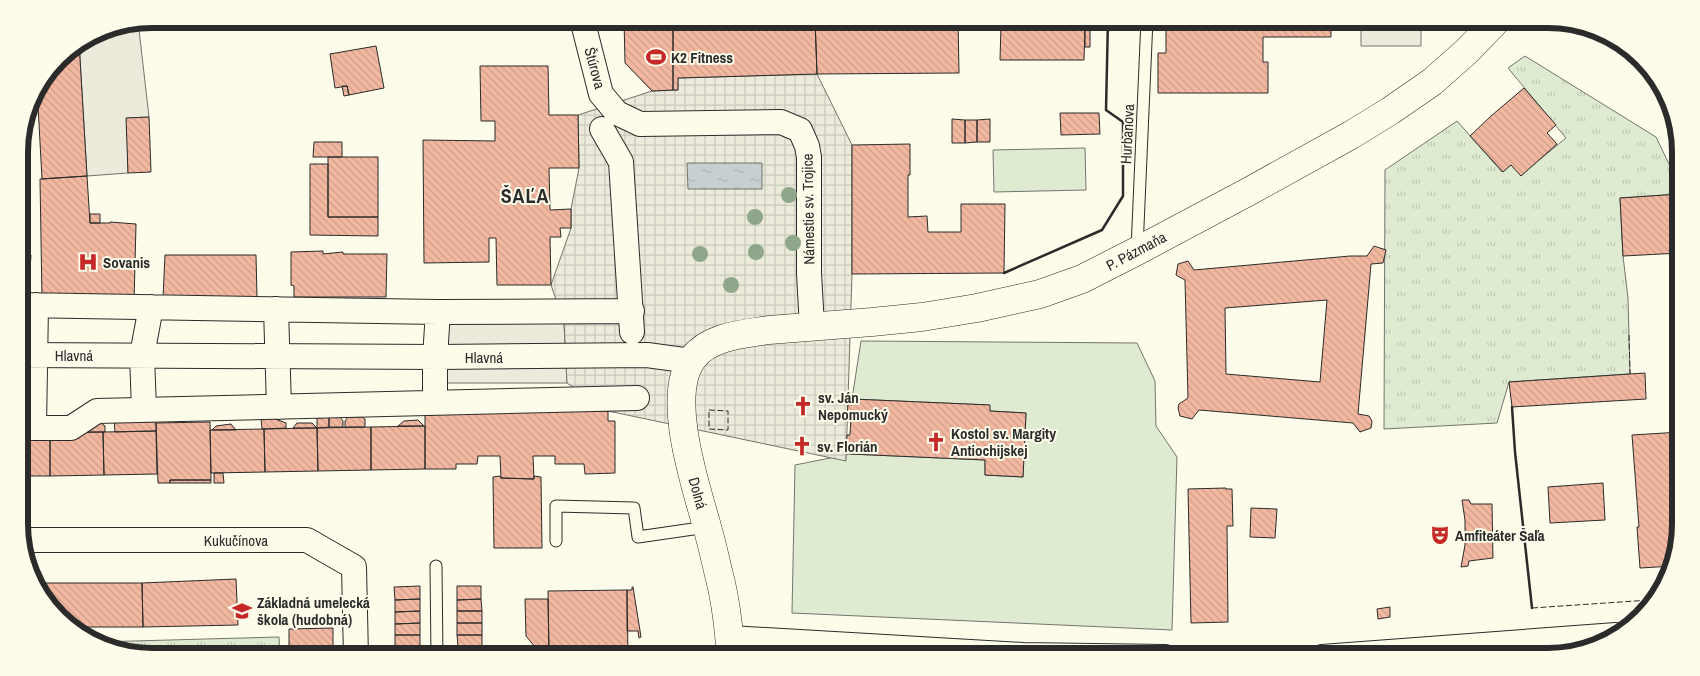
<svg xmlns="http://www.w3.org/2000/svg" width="1700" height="676" font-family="'Archivo Narrow',sans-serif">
<defs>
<pattern id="grass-tufts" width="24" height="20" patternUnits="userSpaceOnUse" patternTransform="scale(1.25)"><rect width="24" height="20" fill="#deebd1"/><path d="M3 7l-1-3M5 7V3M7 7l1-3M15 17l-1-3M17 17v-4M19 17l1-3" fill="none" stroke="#bfcab4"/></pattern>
<pattern id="plaza-grid" width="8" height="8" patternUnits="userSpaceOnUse" patternTransform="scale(1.25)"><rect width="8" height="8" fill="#eceadb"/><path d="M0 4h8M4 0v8" fill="none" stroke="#cbc9bc"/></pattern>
<pattern id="water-ripples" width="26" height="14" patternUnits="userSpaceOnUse" patternTransform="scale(1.25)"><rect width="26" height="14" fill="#c7d0d0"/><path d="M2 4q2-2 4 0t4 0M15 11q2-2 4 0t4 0" fill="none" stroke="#abb3b3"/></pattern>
<pattern id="building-back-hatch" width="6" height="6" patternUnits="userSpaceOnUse" patternTransform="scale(1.25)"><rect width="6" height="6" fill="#f2b8a0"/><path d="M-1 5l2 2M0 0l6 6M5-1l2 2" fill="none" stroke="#d09e8a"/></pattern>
</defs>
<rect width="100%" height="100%" fill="#fdfbea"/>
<path fill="url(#grass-tufts)" stroke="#74746e" d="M1525,56L1656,137L1680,187V194L1620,198L1623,256L1628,298L1630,374L1509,382L1497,423L1384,429L1385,170L1457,121L1502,172L1511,165L1521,175L1566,138L1508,68Z
M279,637L280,657H152L109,650L97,642Z"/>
<path fill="#deebd1" stroke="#74746e" d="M1085,148L1086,190L994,192L993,150Z
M861,341L1137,343L1155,381L1156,426L1177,457L1172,630L792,613L795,465L850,454L985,460V475L1023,477L1026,413L990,411L989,405L852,399Z"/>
<path fill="#eceadb" stroke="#74746e" d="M1361,19H1421V46H1361Z
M138,21L149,117L127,118L128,173L87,176L79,42L101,29Z
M564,323L567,383H439L438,324Z"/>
<path fill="url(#plaza-grid)" stroke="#74746e" d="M817,74L852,145V274L846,461L608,411L567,383L564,323L551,285L571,228V209L579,168L578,115L652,91L678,90V78Z"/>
<path fill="url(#water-ripples)" stroke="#74746e" d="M687,163H762V189H688Z"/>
<path fill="url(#building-back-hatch)" stroke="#2b2b2b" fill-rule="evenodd" d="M624,19H673V90L652,91L625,63Z
M673,19H815L817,74L678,78V90H673Z
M815,19H958L959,73L817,74Z
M1166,19H1331V37H1263V62H1268V93H1158V53H1166Z
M1572,23L1591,26L1616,42L1614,46L1587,29L1586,31Z
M1001,25H1085L1084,60H1000Z
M1085,30H1090V47H1085Z
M79,42L87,176L42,179L37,87L64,52Z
M376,46L384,88L349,95L347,86L335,88L330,54Z
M480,66H548L549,115H578L579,168H549L550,210L571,209V228H560L561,237H550L551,285H497L496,238H489V262L424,263L423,140L495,141V121H481Z
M342,86H347L349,95L344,96Z
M1524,88L1556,125L1547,133L1557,144L1521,176L1511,165L1503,172L1470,136L1491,116Z
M1060,113H1099L1100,134L1061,135Z
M149,117L151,172L128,173L126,118Z
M952,119L965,120V143H952Z
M990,119V142H977V120Z
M965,120H977V142L965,143Z
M314,142H342V157H313Z
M910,144V175H908V217L927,216L928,232H961V204H1005L1004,273L852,274V145Z
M328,157H378V217H328Z
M310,164H328V217H378V236L310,235Z
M87,176L90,223H110V222L136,224L134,303L42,299L40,179Z
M19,188L25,189L21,237H20Z
M1680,194V253L1623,256L1620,198Z
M90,214H100V223H90Z
M1374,246L1386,250L1383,263L1371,264L1358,414L1369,416L1372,421L1371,428L1360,432L1353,423L1199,410L1192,419L1180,416L1178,408L1179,404L1188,398L1185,280L1176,275L1178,264L1188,261L1194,270L1350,256H1367ZM1327,300L1320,382L1226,374L1225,308Z
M323,251V254L343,252V254H387L386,297H294V286L291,285V252Z
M20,254L31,255L28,298L20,297Z
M165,255H256L257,298H163Z
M1645,373L1646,399L1512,407L1509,382Z
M852,399L990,405V411L1026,413L1023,477L985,475V460L850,454V448H846L847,435H850L851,418H847L848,404L852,405Z
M608,411V421H615V473L585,474L584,464H555V456H533L534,479L501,478L500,456H478L477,464H456V469H425V412Z
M329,417V427L317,428V418Z
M329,417H340L343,421V427H329Z
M348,417H362L365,419V427H345V421Z
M273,418L286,423V428L262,429L261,419Z
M114,420L127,422L153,420L156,424V431L115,432Z
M418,420L424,426H398L404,421Z
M100,422L105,426V432H84Z
M210,422L211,480H170V483H158L156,423Z
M297,423H312L317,428H293Z
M231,424L236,430H212L216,426Z
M425,426V469L371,470V427Z
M371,427V470L318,471L317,428Z
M317,428L318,471L265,472L264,429Z
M264,429L265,472L211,473L210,430Z
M156,431L157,474L104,475L103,432Z
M103,432L104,475L50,476V433Z
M1681,432V524L1674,566L1640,568L1637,527H1639L1632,435Z
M50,433V476H21V434Z
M214,473H223L224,483H214Z
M500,476L501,478L534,479V476L541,477L542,548H494L493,477Z
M170,480H211V483H170Z
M1603,483L1605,520L1550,523L1548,487Z
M1226,488V489H1232L1233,526H1227L1228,622L1191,623L1188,489Z
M1462,500H1469L1471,504H1492L1493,558L1469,561L1468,566L1461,567L1465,545V520Z
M1251,508L1277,509L1275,538L1250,537Z
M236,579L238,625L143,627L142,583Z
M38,583H142L143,627H74L52,612Z
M420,586V599L395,600L394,587Z
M457,586H481V599L457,600Z
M632,587H633L641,637L639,638L638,631H627V590H632Z
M627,590L628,657H549L548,591Z
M420,599V611L395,612V600Z
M481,599L482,611H457V600Z
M525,599H548L549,652L540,653L526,636Z
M1390,607V617L1378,619L1377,609Z
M420,611V623L395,624V612Z
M457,611H482V623H457Z
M420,623V635H395V624Z
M457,623H482V635H457Z
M333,628V657H289V629Z
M395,635H420V647L395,648Z
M457,635H482V646H458Z
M458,646H482V657H458Z
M420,647L421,657H395V648Z
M549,652V657H540V653Z"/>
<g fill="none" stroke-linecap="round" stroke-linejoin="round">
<defs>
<path id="lane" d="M1137,249L1147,19
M556,541V506L634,508L638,537L707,527
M436,566L437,657"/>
<path id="street" d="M582,19L601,94L617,113L640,124L781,122L800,130L807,146L809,157V273L812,327
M602,129L621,162L632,332
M20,305L438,312L632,311
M276,309L279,407
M20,355L439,357L647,355L691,361
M435,403V357L438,312
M144,410L142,355L151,307
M21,428H71L97,411L637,398
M34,428L36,305
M21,540H307L354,567L356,657
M730,638L1023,655L1165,657
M1322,657L1616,635"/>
<path id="secondary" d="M731,657C729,630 726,601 719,575C715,558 711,540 706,523C695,483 665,395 693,358C710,336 744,334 769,330L872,322L922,317L977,308L1040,294L1082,279L1137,251L1246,193L1351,135L1390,111L1432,82L1467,51L1498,19"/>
</defs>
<use href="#lane" stroke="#2b2b2b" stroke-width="13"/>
<use href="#street" stroke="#2b2b2b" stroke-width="26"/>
<use href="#secondary" stroke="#2b2b2b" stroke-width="29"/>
<use href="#lane" stroke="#fdfbea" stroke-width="11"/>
<use href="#street" stroke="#fdfbea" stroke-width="24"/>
<use href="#secondary" stroke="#fdfbea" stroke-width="28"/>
<path stroke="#2b2b2b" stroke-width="1" stroke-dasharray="6 2.5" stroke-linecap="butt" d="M1629,335L1630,374
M709,410L728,411V430L709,429Z
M1532,608L1650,600"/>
<path stroke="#2b2b2b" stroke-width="2.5" d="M1004,273L1102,230L1123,196V122L1106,110L1108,19
M1512,407L1515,452L1532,608"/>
</g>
<g fill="#8ea78a">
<circle cx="789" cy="195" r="8"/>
<circle cx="755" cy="217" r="8"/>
<circle cx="793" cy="243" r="8"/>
<circle cx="756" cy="252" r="8"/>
<circle cx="700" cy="254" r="8"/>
<circle cx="731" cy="285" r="8"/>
</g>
<defs>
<symbol id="stadium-bare" viewBox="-9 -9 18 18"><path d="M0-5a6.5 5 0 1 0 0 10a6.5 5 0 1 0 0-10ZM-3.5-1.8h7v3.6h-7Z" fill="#c62828" stroke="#fdfbea" stroke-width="2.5" paint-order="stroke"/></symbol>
<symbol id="hospital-bare" viewBox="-9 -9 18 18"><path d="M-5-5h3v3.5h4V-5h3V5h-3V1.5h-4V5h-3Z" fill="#c62828" stroke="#fdfbea" stroke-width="2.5" paint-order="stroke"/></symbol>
<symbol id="church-bare" viewBox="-9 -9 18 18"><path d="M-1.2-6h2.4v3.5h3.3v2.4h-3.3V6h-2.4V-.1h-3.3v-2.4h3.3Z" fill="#c62828" stroke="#fdfbea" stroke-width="2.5" paint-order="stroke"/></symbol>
<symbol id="theatre-bare" viewBox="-9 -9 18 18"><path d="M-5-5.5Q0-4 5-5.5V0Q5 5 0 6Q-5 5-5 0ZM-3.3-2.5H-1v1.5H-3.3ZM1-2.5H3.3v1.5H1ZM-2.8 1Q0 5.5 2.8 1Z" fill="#c62828" stroke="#fdfbea" stroke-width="2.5" paint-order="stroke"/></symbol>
<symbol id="university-bare" viewBox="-9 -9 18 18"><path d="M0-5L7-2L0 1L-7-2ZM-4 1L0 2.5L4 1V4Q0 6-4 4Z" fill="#c62828" stroke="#fdfbea" stroke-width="2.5" paint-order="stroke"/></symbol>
</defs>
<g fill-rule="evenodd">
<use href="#stadium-bare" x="642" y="43" width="28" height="28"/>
<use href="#hospital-bare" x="74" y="248" width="28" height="28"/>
<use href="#church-bare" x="789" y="392" width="28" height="28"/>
<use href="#church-bare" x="922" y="428" width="28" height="28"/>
<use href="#church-bare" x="788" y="432" width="28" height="28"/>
<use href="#theatre-bare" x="1426" y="521" width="28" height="28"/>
<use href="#university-bare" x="228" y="597" width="28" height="28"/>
</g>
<g text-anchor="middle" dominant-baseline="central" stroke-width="4" stroke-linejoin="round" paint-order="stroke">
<g font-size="15" font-weight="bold" fill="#2b2b2b" stroke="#fdfbea" text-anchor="start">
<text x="671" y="57">K2 Fitness</text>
<text x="103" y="262">Sovanis</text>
<text x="818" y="397">sv. Ján<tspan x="818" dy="17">Nepomucký</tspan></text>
<text x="951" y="433">Kostol sv. Margity<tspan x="951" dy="17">Antiochijskej</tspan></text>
<text x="817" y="446">sv. Florián</text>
<text x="1455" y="535">Amfiteáter Šaľa</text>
<text x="257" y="602">Základná umelecká<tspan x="257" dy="17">škola (hudobná)</tspan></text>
</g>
<g font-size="15" fill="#2b2b2b" stroke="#fdfbea">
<text transform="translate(595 68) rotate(75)">Štúrova</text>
<text transform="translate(1127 134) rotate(-87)">Hurbanova</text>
<text transform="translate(808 209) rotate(-91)">Námestie sv. Trojice</text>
<text transform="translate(1136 251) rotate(-28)">P. Pázmaňa</text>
<text x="74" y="355">Hlavná</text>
<text x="484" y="357">Hlavná</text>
<text transform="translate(698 493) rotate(74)">Dolná</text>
<text x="236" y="540">Kukučínova</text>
</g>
<g font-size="20" font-weight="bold" letter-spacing="1" fill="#2b2b2b" stroke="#fdfbea">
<text x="525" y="195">ŠAĽA</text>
</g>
</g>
<path d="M0 0H1700V676H0ZM152 28H1548A124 124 0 0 1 1672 152V524A124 124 0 0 1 1548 648H152A124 124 0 0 1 28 524V152A124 124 0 0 1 152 28Z" fill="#fdfbea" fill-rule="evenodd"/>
<path fill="none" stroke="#2b2b2b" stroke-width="6" d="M152 28H1548A124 124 0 0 1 1672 152V524A124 124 0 0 1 1548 648H152A124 124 0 0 1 28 524V152A124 124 0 0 1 152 28Z"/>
</svg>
